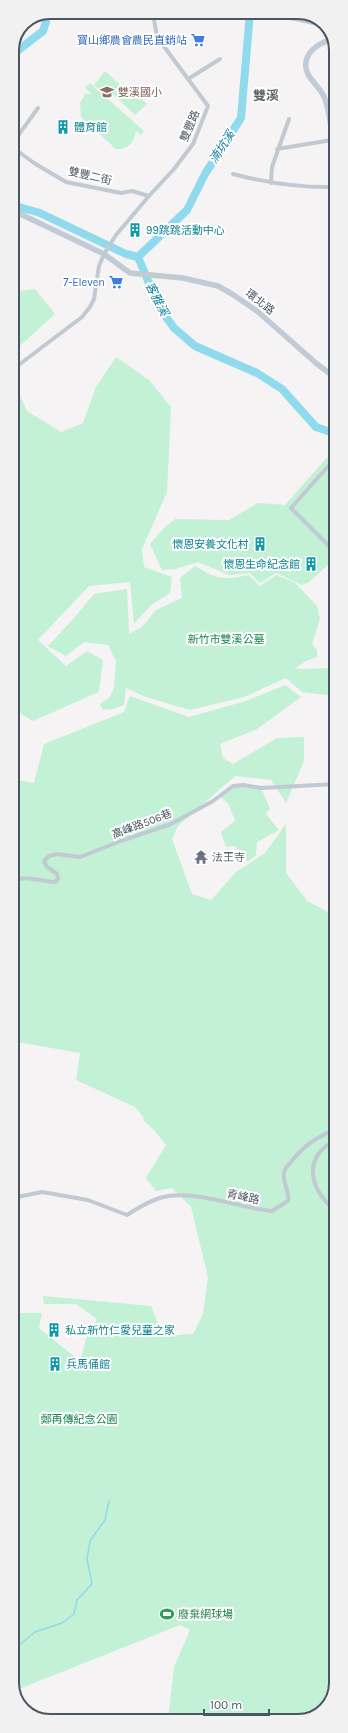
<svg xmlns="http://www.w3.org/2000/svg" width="348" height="1733" font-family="Karla,'Noto Sans TC',sans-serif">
<rect width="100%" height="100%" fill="#f5f3f3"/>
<path fill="#c3f1d5" d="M105,71L136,99L139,97L147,104L135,115L113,94L109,98L94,85Z
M90,83L144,131L141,135L136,131C134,143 128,150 116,149L81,117L80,103L85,94H92L85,88Z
M35,289L55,314L12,353V292Z
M116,357L149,380L171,407L167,492L142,549L144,567L172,577L170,593L151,605L134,624L130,582L89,586L38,640L66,666L87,651L103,660L99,692L33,721L12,708V378L27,411L61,432L83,423L96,387Z
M331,453L336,455V558L309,582L302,585L276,573L260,583L250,573L229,575L198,562L176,569L162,570L150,544L164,528L175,519L229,520L258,503L285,505Z
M195,566C217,580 224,580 249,575L260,586L276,575L294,582L317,606L320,619L312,644L317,650V657L306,661L294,669L336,668V688L327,695L302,692L286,678L244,697L190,710L146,697L126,688L124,705L113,709L103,710L100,704L110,697L114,687L116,661L108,645L84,642L66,656L48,646L74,618L94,594L127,589L129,634L142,627L156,610L182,598L180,578Z
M285,685L301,697L257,729L220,744L223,758L233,764L277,738L304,737V761L286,803L271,780L235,776L178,826L172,839L192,894L211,900L236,872L265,853L286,824V873L307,901L336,916V1683L327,1708L303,1721H168L174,1667L190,1630L180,1625L14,1691L12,1688V1338L20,1333L13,1313H42L39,1328L80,1361L86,1339L97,1319L76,1304H44L43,1296L151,1306L163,1336L193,1334L203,1314L208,1277L191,1207L172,1188L156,1191L146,1178L166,1145L154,1130L143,1120L144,1118L135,1107L76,1080L80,1053L12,1041V872L14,867H12V779L34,783L44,744L124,712L130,696L189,717L246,701Z
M233,786L261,788L270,809L266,814L279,830L257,842L256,855L248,862L235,846L226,847L221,832L235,821L229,805L220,796Z"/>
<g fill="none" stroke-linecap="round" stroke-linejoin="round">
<path stroke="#90daee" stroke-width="1.5" d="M12,1651L35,1632L62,1623L74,1614L77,1600L92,1584L87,1559L90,1541L105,1520L109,1501"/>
<path stroke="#90daee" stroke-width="8" d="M12,55L43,31L46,22L44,14
M12,205L40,213L126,254L138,257L159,307L174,328L195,346L257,373L282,389L316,427L336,434
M138,257L187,210L205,174L241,118L250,12"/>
<path stroke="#c1cad2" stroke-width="4" d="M188,79L220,59
M12,144L38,108
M12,147L34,163L66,182L121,193L132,191L149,196
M277,149L332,140
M233,174C267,183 300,188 336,187
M271,183L272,167L289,119
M12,370L82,317L90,307L94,299L99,266L104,254L116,235L149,196L174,169L193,144L208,106L157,37L153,14
M336,461L331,463L291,508L329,546L332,552L336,571
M336,639V656
M12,881C26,874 41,882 55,882L58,879L57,874L47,867L44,861L49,856L57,854L80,857L121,841L171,824L213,801L233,786L243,785L261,788L336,784
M336,1140C301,1157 310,1191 336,1211
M12,1198L42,1192L88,1200L127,1215C136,1209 146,1203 157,1199C189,1187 238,1208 272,1211L288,1201C290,1191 282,1183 284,1173C284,1169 288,1165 291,1162C303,1146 317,1137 336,1129"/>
<path stroke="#c1cbd6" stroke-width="5.5" d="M129,12L140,14L166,12
M267,12L326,25
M333,39C322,42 308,49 306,62C303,77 321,86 325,99C332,120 333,148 336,169
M12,210L104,254L130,273L183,278L218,286L232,294L257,311L317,364L336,378"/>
</g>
<defs>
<symbol id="supermarket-bare" viewBox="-9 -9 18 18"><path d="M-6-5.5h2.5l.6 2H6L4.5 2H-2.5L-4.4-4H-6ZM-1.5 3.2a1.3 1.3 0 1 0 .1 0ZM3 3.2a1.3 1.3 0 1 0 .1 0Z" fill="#3f7fe0" stroke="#fff" stroke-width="2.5" paint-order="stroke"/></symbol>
<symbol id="school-bare" viewBox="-9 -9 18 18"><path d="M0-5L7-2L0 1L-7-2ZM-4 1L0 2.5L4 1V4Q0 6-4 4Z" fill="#8d6e63" stroke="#fff" stroke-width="2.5" paint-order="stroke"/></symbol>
<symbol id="building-bare" viewBox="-9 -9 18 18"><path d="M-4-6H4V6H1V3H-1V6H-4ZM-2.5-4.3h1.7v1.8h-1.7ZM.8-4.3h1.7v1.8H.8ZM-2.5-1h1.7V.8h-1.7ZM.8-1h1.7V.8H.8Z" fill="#0f9aa8" stroke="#fff" stroke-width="2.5" paint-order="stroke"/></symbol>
<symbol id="temple-bare" viewBox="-9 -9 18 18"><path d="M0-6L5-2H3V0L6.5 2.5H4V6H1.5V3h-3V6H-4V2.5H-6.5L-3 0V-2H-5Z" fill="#6b7280" stroke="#fff" stroke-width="2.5" paint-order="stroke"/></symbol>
<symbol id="stadium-bare" viewBox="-9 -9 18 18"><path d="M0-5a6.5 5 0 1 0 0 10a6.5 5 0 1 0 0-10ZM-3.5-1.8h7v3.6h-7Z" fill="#2e9e5b" stroke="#fff" stroke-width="2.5" paint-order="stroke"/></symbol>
</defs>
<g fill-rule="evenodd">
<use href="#supermarket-bare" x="188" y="30" width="20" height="20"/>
<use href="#school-bare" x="97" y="82" width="20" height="20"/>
<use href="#building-bare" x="53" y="117" width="20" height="20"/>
<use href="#building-bare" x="125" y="220" width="20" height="20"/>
<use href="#supermarket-bare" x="106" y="272" width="20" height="20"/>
<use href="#building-bare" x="250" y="534" width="20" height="20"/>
<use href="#building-bare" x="301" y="554" width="20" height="20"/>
<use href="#temple-bare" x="191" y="847" width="20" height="20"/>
<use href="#building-bare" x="44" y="1320" width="20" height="20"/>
<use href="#building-bare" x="45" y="1354" width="20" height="20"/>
<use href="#stadium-bare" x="157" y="1604" width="20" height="20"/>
</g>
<g text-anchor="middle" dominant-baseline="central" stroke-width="4" stroke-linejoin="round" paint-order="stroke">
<g font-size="11" fill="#366cbe" stroke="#fff" text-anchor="end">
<text x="187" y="40">寶山鄉農會農民直銷站</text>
<text x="105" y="282">7-Eleven</text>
</g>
<g font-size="11" fill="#785e54" stroke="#fff" text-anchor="start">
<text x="118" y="92">雙溪國小</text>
</g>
<g font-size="11" fill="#4a5661" stroke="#fff">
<text transform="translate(190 126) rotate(-67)">雙豐路</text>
<text transform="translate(90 176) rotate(13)">雙豐二街</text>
<text transform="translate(260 302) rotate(38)">環北路</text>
<text transform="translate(142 824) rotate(-21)">高峰路506巷</text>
<text transform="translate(243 1197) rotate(12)">青峰路</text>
</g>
<g font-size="11" fill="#0d838f" stroke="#fff" text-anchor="start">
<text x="74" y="127">體育館</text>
<text x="146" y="230">99跳跳活動中心</text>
<text x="249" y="544" text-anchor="end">懷恩安養文化村</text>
<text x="300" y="564" text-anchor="end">懷恩生命紀念館</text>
<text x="65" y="1330">私立新竹仁愛兒童之家</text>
<text x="66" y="1364">兵馬俑館</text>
</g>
<g font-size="11" fill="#17864f" stroke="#fff">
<text x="226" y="639">新竹市雙溪公墓</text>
<text x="79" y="1419">鄭再傳紀念公園</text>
</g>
<g font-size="11" fill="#5b616d" stroke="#fff" text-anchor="start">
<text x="212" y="857">法王寺</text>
</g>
<g font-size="11" fill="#27864d" stroke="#fff" text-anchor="start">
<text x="178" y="1614">廢棄網球場</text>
</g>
<g font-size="12" font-style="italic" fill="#0c7c9b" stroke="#fff">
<text transform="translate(222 147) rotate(-57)">湳坑溪</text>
<text transform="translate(157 299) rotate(63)">客雅溪</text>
</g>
<g font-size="13" font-weight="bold" fill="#5f6368" stroke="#fff">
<text x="266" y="95">雙溪</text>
</g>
</g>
<path d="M0 0H348V1733H0ZM50 19H298A31 31 0 0 1 329 50V1683A31 31 0 0 1 298 1714H50A31 31 0 0 1 19 1683V50A31 31 0 0 1 50 19Z" fill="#f1f1f2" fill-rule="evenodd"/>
<path fill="none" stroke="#4a5661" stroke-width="2" d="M50 19H298A31 31 0 0 1 329 50V1683A31 31 0 0 1 298 1714H50A31 31 0 0 1 19 1683V50A31 31 0 0 1 50 19Z"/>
<path d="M204 1709v6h65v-6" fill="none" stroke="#4a5661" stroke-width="2"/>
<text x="210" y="1709" font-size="12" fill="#4a5661" stroke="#ffffff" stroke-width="3" paint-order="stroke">100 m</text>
</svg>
